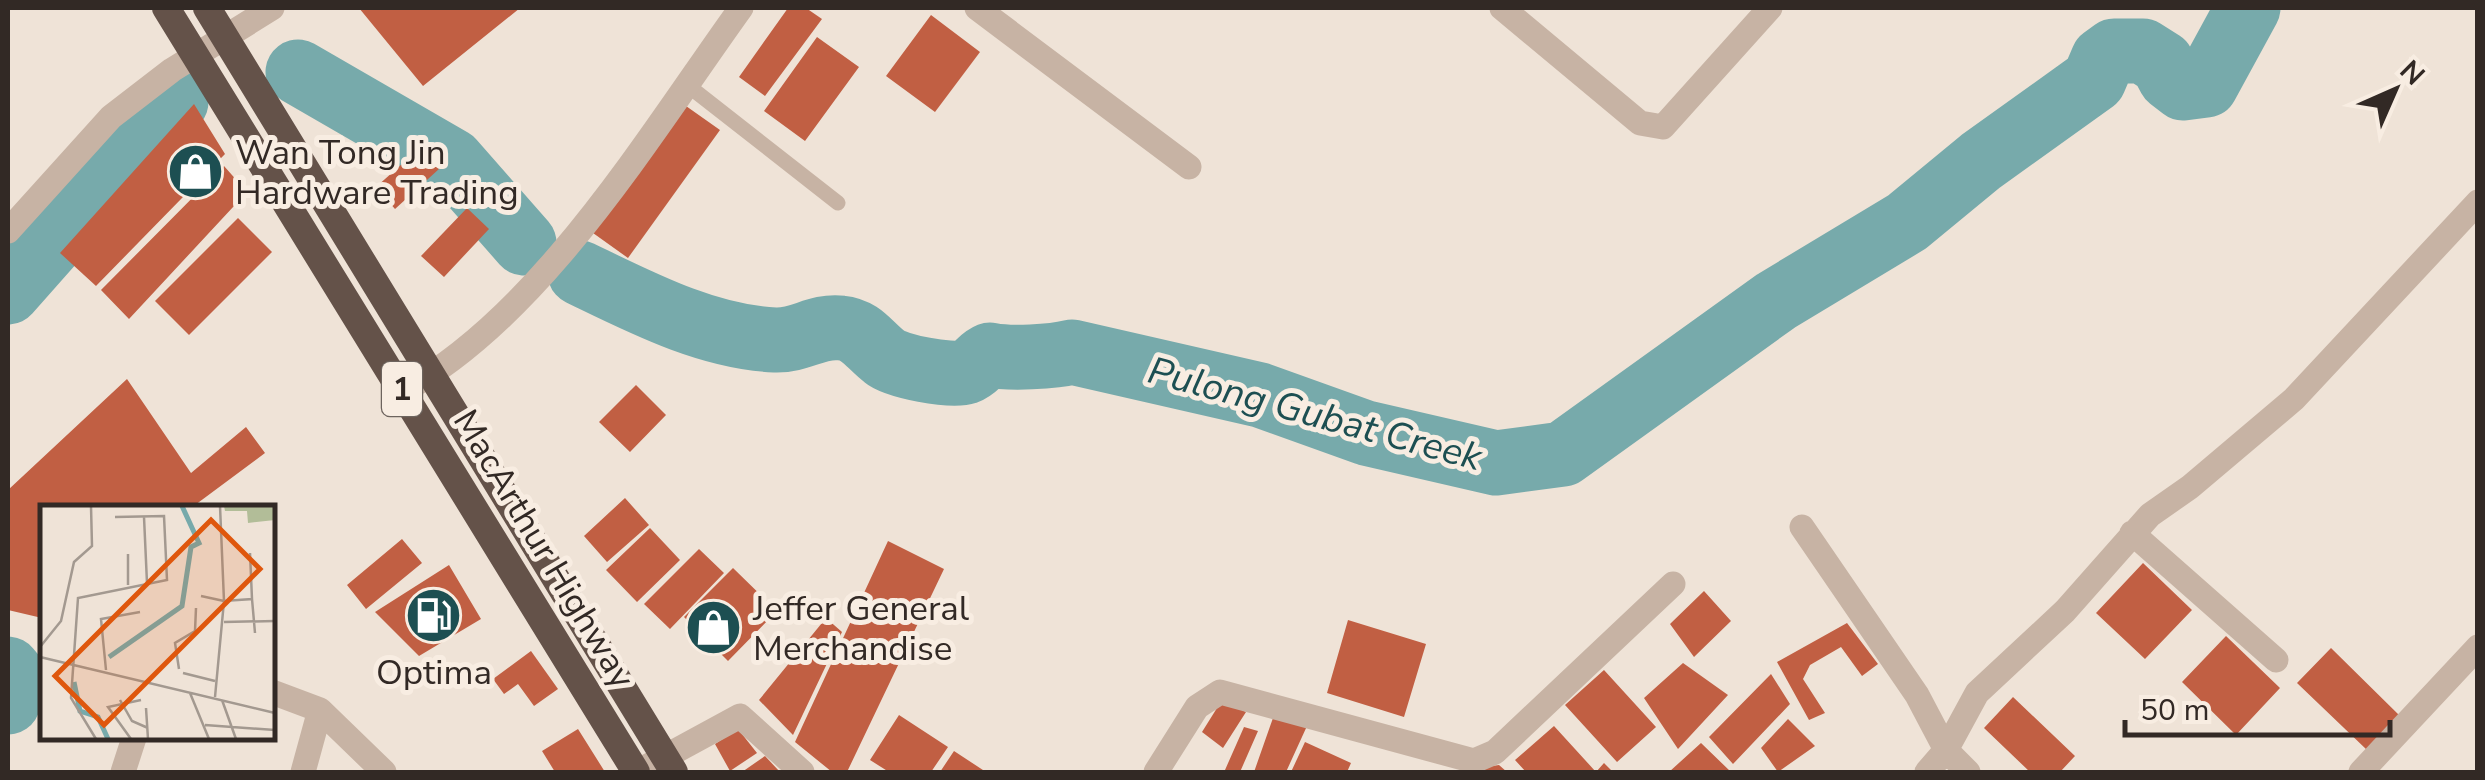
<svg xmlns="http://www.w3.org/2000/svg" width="2485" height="780" font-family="'Nunito Sans',sans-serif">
<rect width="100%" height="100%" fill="#efe3d7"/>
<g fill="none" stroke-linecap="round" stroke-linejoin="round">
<path stroke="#77aaab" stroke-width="65" d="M298,72L452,161L524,243
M580,273C640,302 707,337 775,340C800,341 817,325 841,328C862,330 869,345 885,357C896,366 951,377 966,372C977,368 980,359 990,355C1009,359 1053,357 1072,352L1260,395L1366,433L1496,463L1563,454L1776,301L1907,222L1981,161L2094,80L2103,59L2114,51H2143L2162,63L2170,78L2183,88L2206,85L2248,8
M8,292L176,102
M8,669L13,675L8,702"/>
</g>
<path fill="#c15f43" d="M359,8H520L423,86Z
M788,8H806L822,19L765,96L739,77Z
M931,15L980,52L935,112L886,76Z
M817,37L859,67L805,141L764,111Z
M194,104L225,154L96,286L60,253Z
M686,106L720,130L628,258L593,233Z
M420,148L439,169L395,209L376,187Z
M224,166L247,192L129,319L101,290Z
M467,208L489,229L444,277L421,256Z
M238,218L272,252L189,335L155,301Z
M127,379L191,473L246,427L265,453L191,508H42V618L8,610V490Z
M636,385L666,415L630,452L599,422Z
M625,498L649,525L607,562L584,536Z
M650,528L680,560L637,602L606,570Z
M402,539L422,563L366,609L347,585Z
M888,541L944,569L847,772H832L795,742Z
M699,549L724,573L670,629L644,604Z
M2143,563L2192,610L2145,659L2096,613Z
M449,565L481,619L419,656L375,612Z
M733,568L777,611L728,661L684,617Z
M1704,591L1731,621L1694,657L1670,624Z
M826,618L842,632L793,735L759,700Z
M1348,620L1426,644L1404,717L1327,693Z
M1847,623L1878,664L1862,676L1841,647L1810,665L1803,679L1825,713L1809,720L1777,662Z
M2226,636L2280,688L2236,735L2182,682Z
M2331,648L2400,716L2367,750L2297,683Z
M531,651L558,689L534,706L518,684L504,694L493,679Z
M1683,663L1728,695L1678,749L1644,698Z
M1604,670L1656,727L1617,762L1565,705Z
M1771,674L1790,704L1733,764L1709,737Z
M2013,697L2075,756L2060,772H2030L1984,728Z
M1222,700L1246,712L1223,748L1202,732Z
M899,715L948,747L931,772H889L870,760Z
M1273,718L1307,726L1286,772H1254Z
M1788,719L1815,746L1778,772L1761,748Z
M1554,726L1596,772L1604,763L1613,772H1526L1515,760Z
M1244,727L1258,731L1240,772H1232L1225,770Z
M578,729L605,772H555L542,751Z
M738,729L757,753L730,771L715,744Z
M1305,742L1351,763L1347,772H1291Z
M1701,743L1731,772H1669Z
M954,751L986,772H940Z
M765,756L780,772H742Z
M1499,765L1507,772H1465V770Z"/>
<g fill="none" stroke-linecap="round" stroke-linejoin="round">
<path stroke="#c7b3a4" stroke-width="15" d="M686,84L838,203"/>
<path stroke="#c7b3a4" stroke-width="25" d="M977,8L1189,167
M1502,8L1640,123L1663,127L1770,8
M8,231L111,117L172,70L272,8
M403,391C542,315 650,134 741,8
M1802,527L1917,695L1946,750L1927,772
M2132,533L2276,660
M272,692L320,710L384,772
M123,772L134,738
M303,772L320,710
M637,772L740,716L802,772
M1156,772L1197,707L1220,692L1474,761L1495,752L1673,584
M1968,772L1946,750L1977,693L2065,611L2150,515L2190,487L2294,399L2478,202
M2361,772L2478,647"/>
<path stroke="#645249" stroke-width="28" d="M166,8L636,772
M207,8L674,772"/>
</g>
<defs>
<symbol id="shop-disc" viewBox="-11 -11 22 22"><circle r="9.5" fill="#1d4f52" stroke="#f8ede2"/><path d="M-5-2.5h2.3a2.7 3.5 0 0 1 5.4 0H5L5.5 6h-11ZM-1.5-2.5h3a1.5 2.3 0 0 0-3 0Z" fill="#fff"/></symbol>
<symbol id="fuel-disc" viewBox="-11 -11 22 22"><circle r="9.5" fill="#1d4f52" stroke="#f8ede2"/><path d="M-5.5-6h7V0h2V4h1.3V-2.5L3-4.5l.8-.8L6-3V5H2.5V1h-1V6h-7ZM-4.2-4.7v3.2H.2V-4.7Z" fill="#fff"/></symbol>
</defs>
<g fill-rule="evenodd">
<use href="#shop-disc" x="164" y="140" width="63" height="63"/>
<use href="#fuel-disc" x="402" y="584" width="63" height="63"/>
<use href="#shop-disc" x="682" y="596" width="63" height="63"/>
</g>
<g text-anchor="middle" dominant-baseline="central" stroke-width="10" stroke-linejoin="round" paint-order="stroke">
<rect fill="#f8ede2" stroke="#6d645e" stroke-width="2.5" x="382" y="362" width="40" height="54" rx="8"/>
<g font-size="32" font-weight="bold" fill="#322925">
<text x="402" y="389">1</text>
</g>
<g font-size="35" fill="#322925" stroke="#f8ede2" text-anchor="start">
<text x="235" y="152">Wan Tong Jin<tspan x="235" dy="40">Hardware Trading</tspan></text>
<text x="753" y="608">Jeffer General<tspan x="753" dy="40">Merchandise</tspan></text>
<text x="434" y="672" text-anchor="middle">Optima</text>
</g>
<g font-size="35" fill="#322925" stroke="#f8ede2">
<text transform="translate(544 549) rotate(59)">MacArthur Highway</text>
</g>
<g font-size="38" font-style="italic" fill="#1d4f52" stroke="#f8ede2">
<text transform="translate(1315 414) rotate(15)">Pulong Gubat Creek</text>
</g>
</g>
<g transform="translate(40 505)">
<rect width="235" height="235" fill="#efe3d7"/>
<path d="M184,1H235V15L208,18L207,6H185Z" fill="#b2bd98"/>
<path fill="none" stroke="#77aaab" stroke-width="5" d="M69,152L142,101L151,42L159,38L142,1M34,177L40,206L58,212L68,234"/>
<path fill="none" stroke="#a39990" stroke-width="2.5" d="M180,1L184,96L212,94L210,48M104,12L107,78M88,49V80M161,91L184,96L175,192M212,94L215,128M184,117L235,116M0,142L21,116L34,57L52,41L51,1M0,152L235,208M139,164L135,138L155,126L156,103M66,165L61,114L100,107M143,168L175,176M150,188L169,234M80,195L92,216L108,223M182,195L196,234M106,203L108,234M165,220L235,225M56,234L31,193L38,93L127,75L124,11L75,12M91,234L68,202L101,195"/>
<path fill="#df570d" fill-opacity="0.15" stroke="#df570d" stroke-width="5" d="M171,15L220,64L64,220L15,171Z"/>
<rect width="235" height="235" fill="none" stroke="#322925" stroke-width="5"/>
</g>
<rect width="2485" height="780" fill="none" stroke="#322925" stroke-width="20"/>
<g transform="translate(2395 90) rotate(45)" stroke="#f8ede2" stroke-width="8" paint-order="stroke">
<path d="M0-8L18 38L0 25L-18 38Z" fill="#322925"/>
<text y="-15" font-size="28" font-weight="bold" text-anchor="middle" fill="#322925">N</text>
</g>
<path d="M2125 720v15h265v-15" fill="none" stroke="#322925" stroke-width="5"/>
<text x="2140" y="720" font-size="30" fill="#322925" stroke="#f8ede2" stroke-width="8" paint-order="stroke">50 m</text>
</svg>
